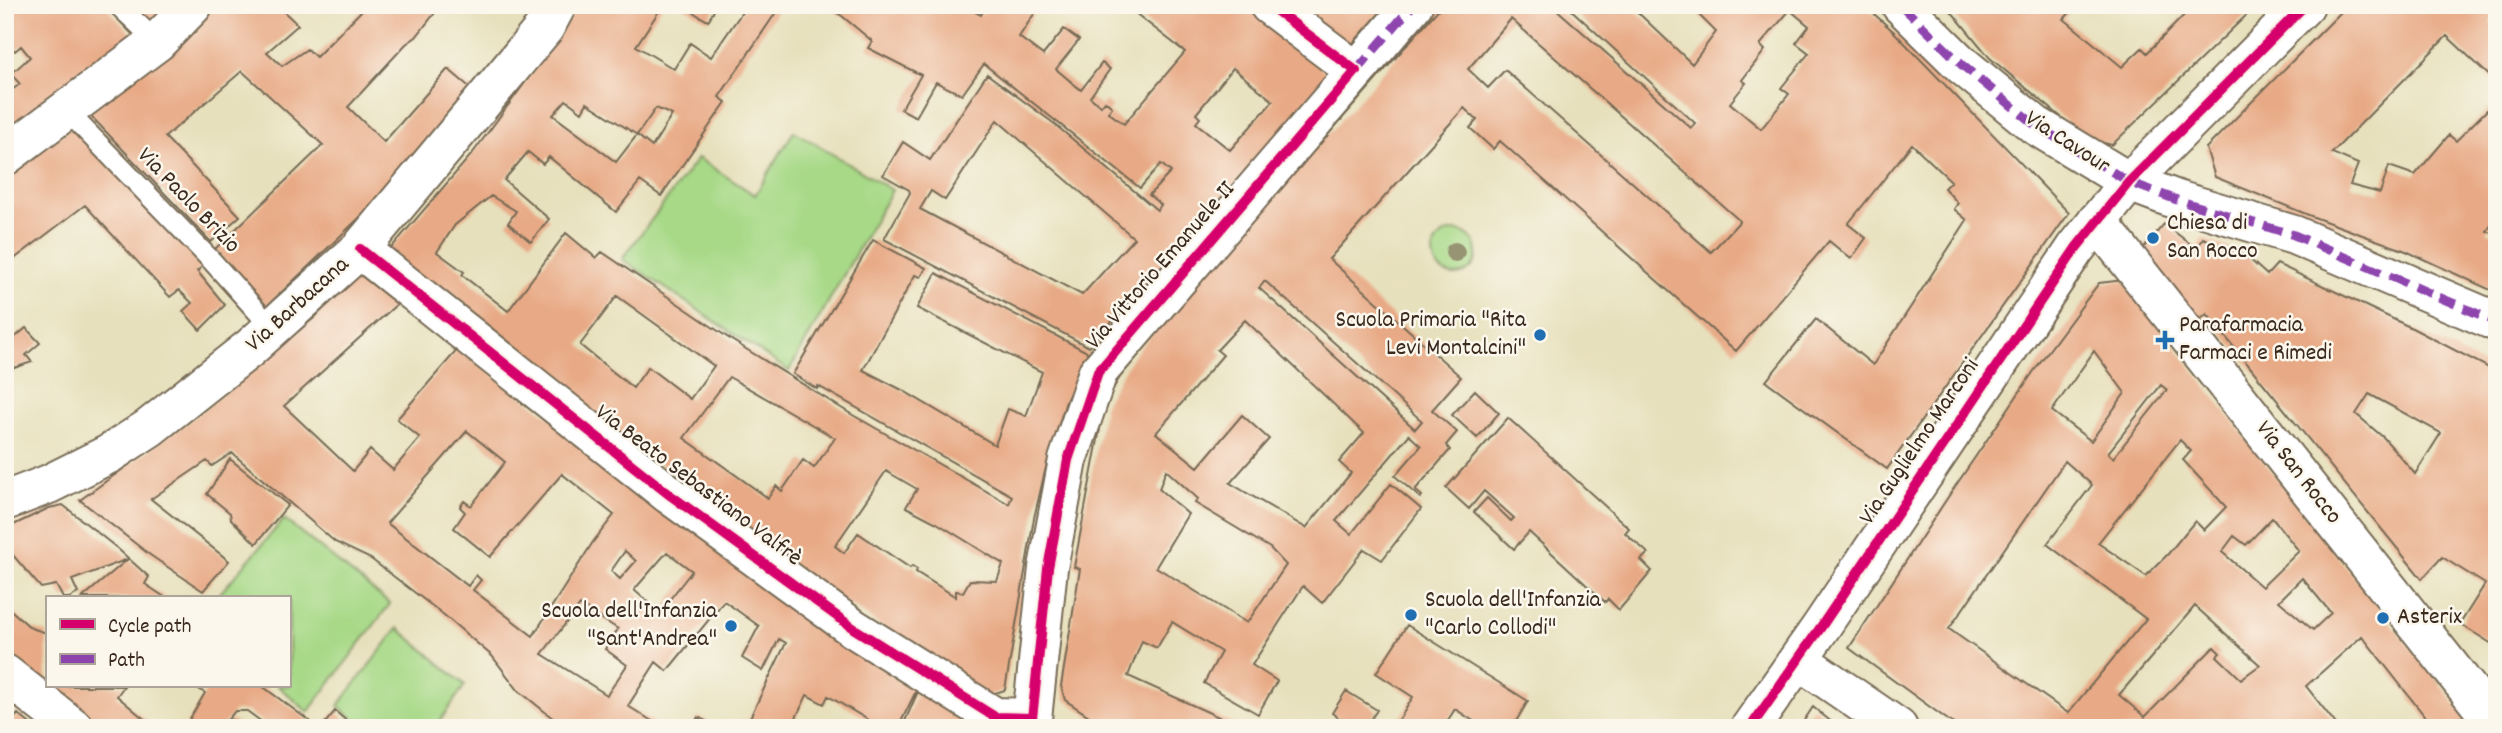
<svg xmlns="http://www.w3.org/2000/svg" width="2502" height="733" font-family="Dekko,sans-serif">
<rect width="100%" height="100%" fill="#fbf7ec"/>
<filter id="ink" filterUnits="userSpaceOnUse"><feTurbulence type="fractalNoise" baseFrequency=".0143" numOctaves="2"/><feDisplacementMap in="SourceGraphic" scale="14" xChannelSelector="R" yChannelSelector="G"/><feConvolveMatrix kernelMatrix="1 2 1 2 8 2 1 2 1" color-interpolation-filters="sRGB"/></filter>
<filter id="wash" filterUnits="userSpaceOnUse"><feTurbulence type="fractalNoise" baseFrequency=".00686" numOctaves="4" result="noise"/><feDisplacementMap in="SourceGraphic" scale="28" xChannelSelector="R" yChannelSelector="G"/><feGaussianBlur stdDeviation="1.57" result="paint"/><feColorMatrix in="noise" values="0 0 0 0 0 0 0 0 0 0 0 0 0 0 0 0 0 1.4 0 .05"/><feComposite in="paint" operator="in"/></filter>
<g filter="url(#wash)">
<rect width="100%" height="100%" fill="#e7e0bc"/>
<path fill="#a7d987" stroke="#718252" stroke-width="2" d="M794,131L892,190L789,371L622,259L698,158L755,195Z
M1433 253a22 22 0 1 1 44 0a22 22 0 1 1-44 0Z
M284,519L390,604L308,712L278,686H289V598H216Z
M398,628L465,685L435,728H360L361,725L338,706Z"/>
<g id="blocks">
<path fill="#e8aa86" fill-rule="evenodd" d="M5,5H104L135,37L15,130L5,120V95L20,84L11,74L30,57L21,46L15,51L5,42Z
M124,5H167L146,26Z
M211,5H280L279,7L298,25L267,52L282,66L307,49L316,57L367,5H441L416,37L406,44L348,107L384,142L448,69L473,90L378,200L267,306L214,250L323,145L242,71L165,137L240,216L211,242L88,113Z
M579,5H663L636,46L674,69L690,43L711,57L747,5H781L719,97L726,102L661,196L640,181L616,212L549,157L543,164L528,152L504,180L549,219L531,242L508,223L516,211L491,196L455,225L437,252L464,272L462,275L508,311L566,233L596,258L602,252L733,341L851,414L1009,504L1012,496L818,386L817,389L793,374L873,240L926,268L921,277L915,275L863,370L902,390L995,445L1008,409L1026,416L1042,372L917,308L936,273L1089,353L1066,401L1047,463L1034,518L1005,690L986,696L820,585L385,255L472,154L555,42ZM566,100L582,112L587,103L637,135L656,108L672,115L652,147L637,135L616,162L553,115ZM617,296L714,366L690,399L648,367L633,388L580,345ZM729,377L835,438L814,468L803,460L782,491L776,486L768,498L684,438ZM886,471L917,489L906,507L937,523L1003,564L997,581L970,580L963,592L956,591V597L916,572L917,569L912,566L910,568L858,533L844,553L835,546Z
M681,5H717L708,21Z
M823,5H962L981,15L987,5H1028L1036,11L1019,37L1043,55L1064,29L1079,40L1056,69L1081,90L1102,63L1110,69L1090,97L1101,106L1105,101L1112,107L1108,112L1124,124L1185,52L1130,9L1125,13L1117,5H1245L1313,60L1330,77L1089,347L884,239L910,193L909,190L883,175L903,142L930,160L987,74L1052,122L1157,210L1161,205L1149,195L1171,172L1161,164L1140,188L984,64L962,95L936,82L916,117L901,109L921,75L868,48L872,41L842,16ZM1233,68L1273,101L1230,150L1196,123L1200,118L1196,114ZM997,120L1134,238L1082,295L920,209L931,191L945,200Z
M1290,5H1387L1346,51Z
M1442,5H1555L1554,7L1691,128L1695,123L1566,5H1630L1692,64L1716,32L1689,5H1864L1893,31L2069,213L1887,469L1766,381L1816,319L1873,365L1967,220L1954,209L1958,203L1944,188L1951,181L1912,144L1848,224L1866,238L1851,259L1829,241L1736,351L1500,141L1493,149L1470,128L1477,120L1464,108L1329,259L1461,377L1432,410L1457,432L1446,445L1450,450L1415,490L1422,496L1420,498L1395,476L1421,446L1409,435L1336,521L1351,534L1391,484L1421,509L1382,560L1364,549L1322,603L1303,586L1252,665L1277,681L1258,714L1204,683L1221,652L1172,622L1157,648L1142,641L1128,676L1243,728H1107L1065,700L1061,686L1080,569L1074,567L1105,402L1132,357ZM1790,10L1809,26L1796,43L1809,53L1781,88L1789,94L1761,129L1730,103L1746,83L1742,80L1765,50L1760,45ZM1511,19L1740,221L1711,252L1505,70L1488,88L1468,69ZM1265,281L1422,421L1415,429L1259,288ZM1245,320L1364,433L1339,462L1351,473L1306,528L1230,483L1269,439L1242,415L1198,467L1156,433L1223,355L1217,350ZM1166,470L1198,499L1195,503L1270,548L1286,565L1247,623L1156,567L1188,514L1159,489Z
M1946,5H2077L2064,19L2122,67L2142,48L2147,53L2194,5H2257L2112,145L2096,141L2072,126L1990,58Z
M2348,5H2497V15L2490,22L2497,30V83L2447,36L2332,153L2358,164L2350,185L2380,193L2389,166L2415,175L2449,135L2456,141L2497,100V217L2487,231L2497,235V293L2406,251L2311,216L2215,177L2206,148Z
M73,126L204,265L197,271L225,305L200,330L183,311L192,303L179,290L170,297L85,205L5,266V176Z
M2164,224L2196,248L2203,238L2245,255L2267,275L2277,264L2414,329L2497,372V647L2460,624L2485,584L2442,557L2422,579L2207,314L2196,323L2138,254ZM2369,394L2441,433L2415,474L2384,438L2356,414Z
M359,274L397,304L284,406L353,471L370,450L393,470L420,438L397,419L458,349L917,689L898,728H864L868,720L828,696L824,704L807,695L791,728H745L786,643L779,639L763,671L742,658L759,626L724,601L667,671L656,662L628,706L663,728H565L518,690L492,656L444,615L371,559L335,542L232,453L212,466L207,461L151,499L229,561L203,591L150,555L80,500L195,417L314,318ZM467,431L505,462L471,506L464,501L460,507L465,512L454,528L490,557L562,474L614,515L593,542L533,636L473,590L481,580L476,575L468,586L387,523ZM625,551L636,561L620,579L611,571ZM667,552L692,571L670,599L662,615L634,590ZM580,605L618,629L605,649L627,665L607,695L542,654Z
M2124,280L2318,532L2475,728H2434L2362,636L2306,686L2339,728H1959L1849,648L1950,494L2038,365L2099,283ZM2094,351L2125,393L2091,441L2052,411ZM2161,385L2167,390L2113,458L2108,453ZM2180,440L2191,451L2183,460L2226,507L2204,530L2195,521L2168,554L2146,576L2098,543ZM2065,461L2092,485L2047,544L2146,619L2068,713L1949,629ZM2272,518L2299,551L2262,587L2222,552L2234,536L2246,545ZM2302,578L2331,613L2313,630L2279,601ZM2195,606L2260,665L2241,679L2217,656L2220,653L2214,647L2145,717L2119,695Z
M26,328L40,343L26,355L32,362L5,371V331L13,339Z
M1475,390L1499,413L1477,438L1452,415Z
M1508,418L1629,528L1625,533L1648,553L1641,560L1652,571L1619,610L1608,599L1605,602L1529,532L1514,549L1474,512L1487,498L1511,521L1514,518L1484,491L1469,509L1446,488Z
M230,459L288,505L256,544L231,519L230,513L207,494Z
M63,505L118,549L149,577L145,584L166,598H82L128,559L72,580L78,593L69,598H63L56,585L41,588L5,546V529L49,508Z
M5,605L31,628L47,633V686H124L117,696L155,728H94L5,662Z
M1407,625L1528,701L1512,728H1484L1455,709L1443,728H1394L1413,697L1376,673Z
M194,686H262L319,728H270L247,711H235L221,728H189L186,725L205,693Z
M918,691L986,728H902Z
M1346,691L1377,710L1365,728H1334L1340,719L1332,713Z
M1813,707L1839,728H1799Z
M335,711L355,728H321Z
M18,714L35,728H6Z
M698,717L719,728H692Z
M231,720L244,728H225Z"/>
</g>
</g>
<g filter="url(#ink)">
<use href="#blocks" fill-opacity="0" stroke="#776a55" stroke-width="2"/>
<g fill="none" stroke-linecap="round" stroke-linejoin="round">
<defs>
<path id="lane" d="M118,5L157,42
M66,110L212,261L272,328"/>
<path id="street" d="M1269,5L1356,71
M1901,5L1962,65L2035,125L2129,182L2177,200L2294,235L2497,322
M5,156L157,42L193,5
M2097,221L2497,726
M360,249L670,495L853,628L995,717L1031,718
M5,501L49,484L109,454L149,428L250,348L360,249L545,27L557,5
M1799,660L1898,728
M5,674L74,728
M1031,728L1048,568L1068,460L1098,372L1413,5
M1750,728L1821,627L2076,248L2129,182L2305,5"/>
</defs>
<use href="#lane" stroke="#776a55" stroke-width="23"/>
<use href="#street" stroke="#776a55" stroke-width="42"/>
<use href="#lane" stroke="#fff" stroke-width="19"/>
<use href="#street" stroke="#fff" stroke-width="38"/>
<path stroke="#8e44ad" stroke-width="9" stroke-dasharray="18 9" stroke-linecap="butt" d="M1901,5L1962,65L2035,125L2129,182L2177,200L2294,235L2497,322
M1356,71L1413,5"/>
<defs>
<path id="cycleway" d="M360,249L670,495L853,628L995,717L1031,718
M1031,728L1048,568L1068,460L1098,372L1356,71L1269,5
M1750,728L1821,627L2076,248L2129,182L2305,5"/>
</defs>
<use href="#cycleway" stroke="#fbf7ec" stroke-width="15"/>
<use href="#cycleway" stroke="#d6006c" stroke-width="10"/>
</g>
<circle fill="#979473" cx="1455" cy="252" r="10"/>
</g>
<g fill="#1f6fb2" stroke="#fbf7ec" stroke-width="2.5">
<circle cx="2153" cy="238" r="7"/>
<circle cx="1540" cy="335" r="7"/>
<path d="M2161.5 329.5h7v7h7v7h-7v7h-7v-7h-7v-7h7z"/>
<circle cx="1411" cy="615" r="7"/>
<circle cx="2383" cy="618" r="7"/>
<circle cx="731" cy="626" r="7"/>
</g>
<g text-anchor="middle" dominant-baseline="central" stroke-width="5" stroke-linejoin="round" paint-order="stroke">
<g font-size="24" fill="#3b2a1e" stroke="#fbf7ec">
<text transform="translate(2067 143) rotate(33)">Via Cavour</text>
<text transform="translate(188 201) rotate(46)">Via Paolo Brizio</text>
<text transform="translate(1161 266) rotate(-49)">Via Vittorio Emanuele II</text>
<text transform="translate(298 305) rotate(-42)">Via Barbacana</text>
<text transform="translate(1920 442) rotate(-56)">Via Guglielmo Marconi</text>
<text transform="translate(2298 473) rotate(52)">Via San Rocco</text>
<text transform="translate(698 486) rotate(37)">Via Beato Sebastiano Valfrè</text>
</g>
<g font-size="24" fill="#3b2a1e" stroke="#fbf7ec" text-anchor="start">
<text x="2167" y="224">Chiesa di<tspan x="2167" dy="28">San Rocco</tspan></text>
<text x="1526" y="321" text-anchor="end">Scuola Primaria "Rita<tspan x="1526" dy="28">Levi Montalcini"</tspan></text>
<text x="2179" y="326">Parafarmacia<tspan x="2179" dy="28">Farmaci e Rimedi</tspan></text>
<text x="1425" y="601">Scuola dell'Infanzia<tspan x="1425" dy="28">"Carlo Collodi"</tspan></text>
<text x="717" y="612" text-anchor="end">Scuola dell'Infanzia<tspan x="717" dy="28">"Sant'Andrea"</tspan></text>
<text x="2397" y="618">Asterix</text>
</g>
</g>
<rect width="2502" height="733" fill="none" stroke="#fbf7ec" stroke-width="28"/>
<rect x="46" y="596" width="245" height="91" fill="#fbf7ec" stroke="#aea59a" stroke-width="2"/>
<rect x="60" y="619" width="35" height="10" fill="#d6006c" stroke="#aea59a" stroke-width="2"/>
<text x="108" y="632" font-size="21" fill="#3b2a1e">Cycle path</text>
<rect x="60" y="654" width="35" height="10" fill="#8e44ad" stroke="#aea59a" stroke-width="2"/>
<text x="108" y="666" font-size="21" fill="#3b2a1e">Path</text>
</svg>
